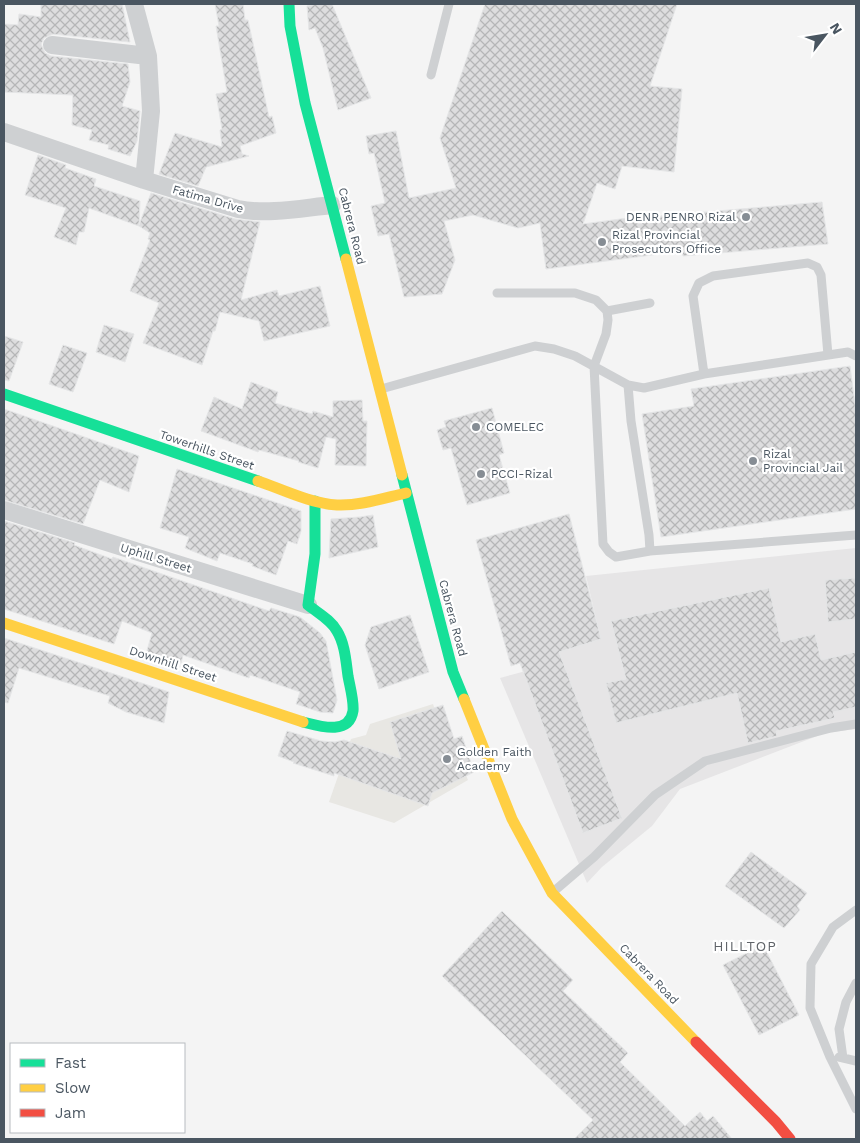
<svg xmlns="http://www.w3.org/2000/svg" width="860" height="1143" font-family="'Work Sans',sans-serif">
<defs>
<pattern id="building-cross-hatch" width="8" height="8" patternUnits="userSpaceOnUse" patternTransform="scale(1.25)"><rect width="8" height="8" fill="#ddddde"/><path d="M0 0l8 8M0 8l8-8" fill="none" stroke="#b5b6b7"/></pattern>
</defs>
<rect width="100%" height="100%" fill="#f4f4f4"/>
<path fill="#e8e7e3" d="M433,704L445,741L451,739L468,780L394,823L329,802L351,739L366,735L370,724Z"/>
<path fill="#e6e5e6" d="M856,548V729L825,733L680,789L652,826L602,867L587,883L500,678L548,665L546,656L601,639L586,576Z"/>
<path fill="url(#building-cross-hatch)" stroke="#e5e6e7" d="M41,4H122L130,42L53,34L44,38L41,44L45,53L51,56L128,64L130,82L122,106L140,111L137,141L130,156L108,149L109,145L89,140L92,130L72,125L73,95L4,92V24L18,25L19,14L41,17Z
M215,4H243L245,20H248L269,117L272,116L276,133L240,146L242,154L249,156L206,167L198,186L159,174L175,133L222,147L220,130L222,129L216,94L227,92L216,26H219Z
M318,4H332L371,98L338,110L323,48L315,28L309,30L307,6Z
M485,4H677L650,86L682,89L674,172L622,166L615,189L597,183L583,224L658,214L659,216L822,202L828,244L683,256L682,251L546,269L540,223L518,228L473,215L444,221L455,260L442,294L404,297L389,234L378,236L371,206L385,203L374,153L369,154L366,136L396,131L409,198L456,188L440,138Z
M38,155L66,165L65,168L96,179L94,186L140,201L139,225L151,193L235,219L260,222L241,300L277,290L279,296L320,286L330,326L264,341L259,321L220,312L215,331H213L202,365L143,343L159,303L130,291L150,240L148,239L150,233L139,226L89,208L84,232H79L76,245L54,237L66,208L25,195Z
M104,325L134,334L125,362L96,352Z
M4,336L23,342L9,381L4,380Z
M63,345L87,353L73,392L49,384Z
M850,366L856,412V509L661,537L642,414L694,406L691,389Z
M251,382L278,392L275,403L312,414L313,411L333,417V401L362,400L363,421H367L366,466L335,465L336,439L326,437L318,468L298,462L299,461L259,450L258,452L201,431L214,397L242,409Z
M492,408L504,453L499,455L510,493L467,505L451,448L443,450L437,430L446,427L444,421Z
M4,409L139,456L129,492L100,480L83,524L4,500Z
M177,469L301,511V531L297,544L288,541L276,575L252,566L253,564L220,553L217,561L185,548L189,537L160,528Z
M569,514L601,639L559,652L622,818L583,833L520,663L511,666L476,540Z
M373,515L378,547L329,558L331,519L360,517Z
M4,521L75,543L74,545L112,559L113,557L269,611L271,608L300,617L320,633L326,641L337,700L333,713L320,712L296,704L300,692L250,675L249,678L183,655L181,663L173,660V663L146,654L152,633L122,621L114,644L4,609Z
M856,578V619L828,622L825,580Z
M769,588L781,642L815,634L821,660L856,652V707L833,712L835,718L776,731L777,736L748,743L737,693L616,723L606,683L626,679L611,621Z
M410,615L429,672L379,689L365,645L371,627Z
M4,638L169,692L164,723L126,712L108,703L110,696L19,668L8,703L4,702Z
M443,705L454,739L462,736L474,772L432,793L428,806L334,773V776L293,763L294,762L278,756L287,731L321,741L335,742L344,740L401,759L390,722Z
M751,852L807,893L797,906L800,910L784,928L725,886Z
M502,911L573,980L563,991L628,1053L620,1062L685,1126L700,1112L707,1121L713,1116L732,1139H574L593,1120L442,976Z
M763,945L799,1015L759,1035L723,965Z"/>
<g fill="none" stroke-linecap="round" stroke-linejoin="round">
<path stroke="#ced0d2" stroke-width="9" d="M431,75L449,4
M497,293H575L596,300L607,311L608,320L606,334L594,366L603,544L609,552L616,557L650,551
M607,311L650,303
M704,374L693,296L699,283L713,276L808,263L817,267L821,275L828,355
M628,385L631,421L649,535L650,551L856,535
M381,389L535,346L554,349L575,356L628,385L644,388L704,374L848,352L856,356
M553,892L594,857L655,795L705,761L831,728L856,724
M856,910L833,927L811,964L810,1008L830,1057L856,1109
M839,1057L856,1061
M843,1058L839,1029L846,1002L856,983"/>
<path stroke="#ced0d2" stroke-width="18" d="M134,4L148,56L151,111L144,180
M52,45L148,56
M4,132L144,180L238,209C268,215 302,208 332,205
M4,510L308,605"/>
<path stroke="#16e098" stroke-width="11" d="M289,4L290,26L305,103L346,259
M4,394L258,481
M402,475L453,672L464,699
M303,722C319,726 349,736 353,711C354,701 350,687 348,676C346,662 345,644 337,631C331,620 318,613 308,605L315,554V501"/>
<path stroke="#ffcf43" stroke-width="11" d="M346,259L402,475
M258,481C281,489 312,504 337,505C360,506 384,498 406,493
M4,623L303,722
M464,699L512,819L552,893L696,1042"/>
<path stroke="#f24e42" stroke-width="11" d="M696,1042L776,1122L790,1139"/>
</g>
<g fill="#868d94" stroke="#fff" stroke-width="2">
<circle cx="746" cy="217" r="5"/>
<circle cx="602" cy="242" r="5"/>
<circle cx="476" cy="427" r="5"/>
<circle cx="753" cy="461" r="5"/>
<circle cx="481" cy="474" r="5"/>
<circle cx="447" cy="759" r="5"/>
</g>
<g text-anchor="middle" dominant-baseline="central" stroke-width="4.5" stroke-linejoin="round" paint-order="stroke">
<g font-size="12" fill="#4a5661" stroke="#fff">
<text transform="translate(208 199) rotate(16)">Fatima Drive</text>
<text transform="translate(352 226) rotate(76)">Cabrera Road</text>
<text transform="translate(207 450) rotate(19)">Towerhills Street</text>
<text transform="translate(156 558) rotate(17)">Uphill Street</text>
<text transform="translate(453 618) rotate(75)">Cabrera Road</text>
<text transform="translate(173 664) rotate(18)">Downhill Street</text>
<text transform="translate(649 974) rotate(46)">Cabrera Road</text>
</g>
<g font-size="12" fill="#4a5661" stroke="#fff" text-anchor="start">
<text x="736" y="217" text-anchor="end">DENR PENRO Rizal</text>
<text x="612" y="235">Rizal Provincial<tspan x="612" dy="14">Prosecutors Office</tspan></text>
<text x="486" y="427">COMELEC</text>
<text x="763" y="454">Rizal<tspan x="763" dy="14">Provincial Jail</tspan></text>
<text x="491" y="474">PCCI-Rizal</text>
<text x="457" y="752">Golden Faith<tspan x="457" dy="14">Academy</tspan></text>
</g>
<g font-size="14" letter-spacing="1" fill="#5f6368" stroke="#fff">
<text x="745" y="946">HILLTOP</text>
</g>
</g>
<rect width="860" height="1143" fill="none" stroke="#4a5661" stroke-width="10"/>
<rect x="10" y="1043" width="175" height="90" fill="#ffffff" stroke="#b7bbc0"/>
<rect x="20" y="1059" width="25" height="8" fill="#16e098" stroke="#b7bbc0"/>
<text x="55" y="1068" font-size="15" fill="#4a5661">Fast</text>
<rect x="20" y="1084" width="25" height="8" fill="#ffcf43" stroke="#b7bbc0"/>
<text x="55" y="1093" font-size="15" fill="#4a5661">Slow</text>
<rect x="20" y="1109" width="25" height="8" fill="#f24e42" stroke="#b7bbc0"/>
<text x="55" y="1118" font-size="15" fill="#4a5661">Jam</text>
<g transform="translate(825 35) rotate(59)" stroke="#ffffff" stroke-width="4" paint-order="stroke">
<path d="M0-4L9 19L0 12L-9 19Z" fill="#4a5661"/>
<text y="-8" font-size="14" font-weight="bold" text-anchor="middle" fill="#4a5661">N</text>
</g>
</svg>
